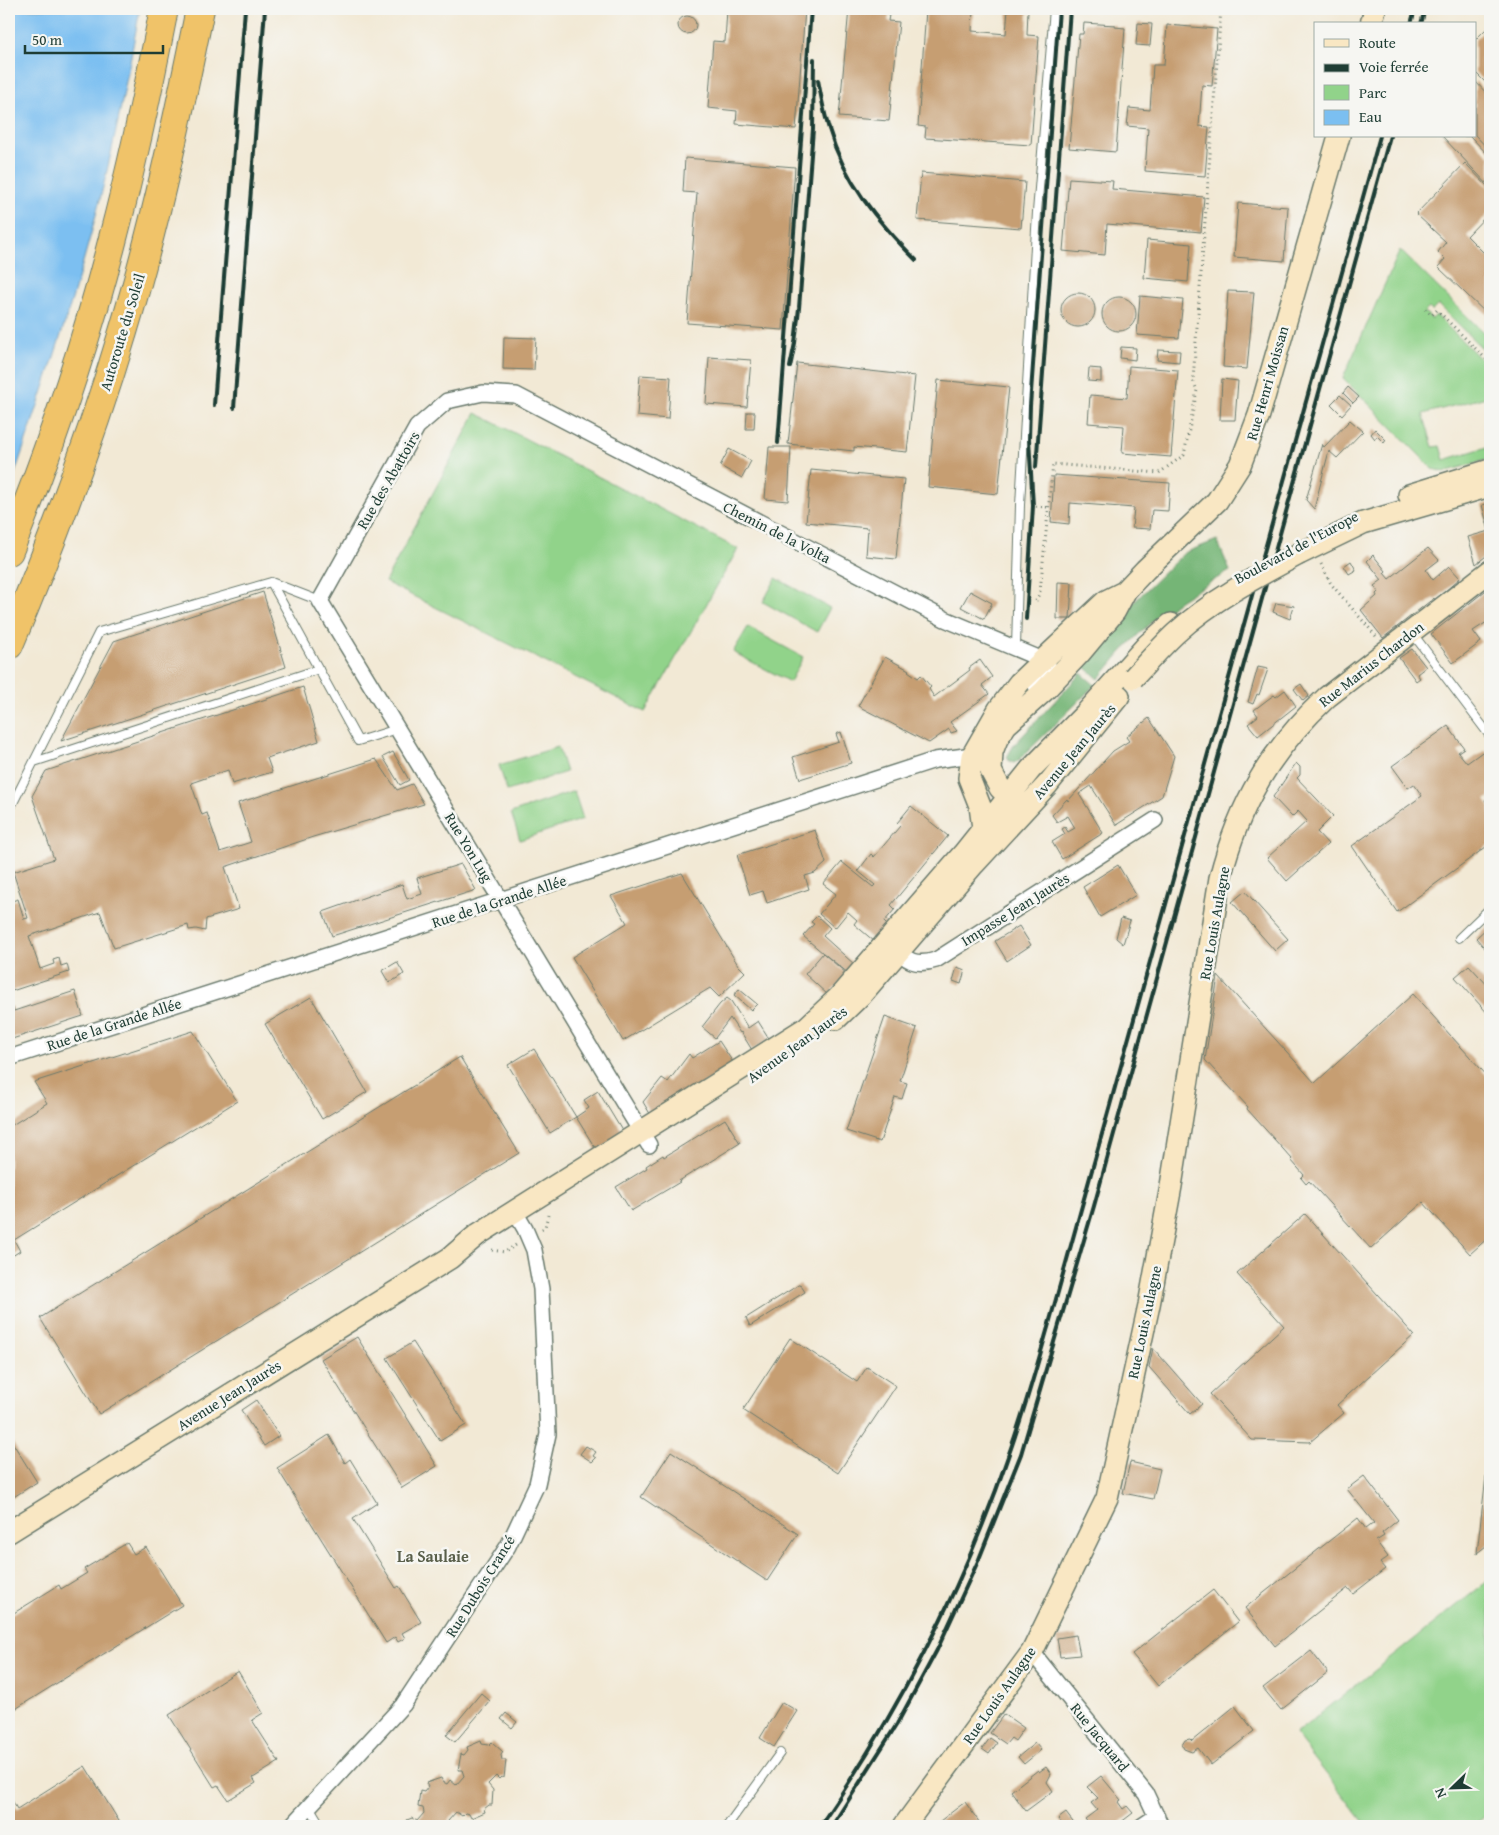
<svg xmlns="http://www.w3.org/2000/svg" width="1499" height="1835" font-family="'Gentium Book Plus',serif">
<rect width="100%" height="100%" fill="#f6f6f2"/>
<filter id="ink" filterUnits="userSpaceOnUse"><feTurbulence type="fractalNoise" baseFrequency=".02" numOctaves="2"/><feDisplacementMap in="SourceGraphic" scale="10" xChannelSelector="R" yChannelSelector="G"/><feConvolveMatrix kernelMatrix="1 2 1 2 8 2 1 2 1" color-interpolation-filters="sRGB"/></filter>
<filter id="wash" filterUnits="userSpaceOnUse"><feTurbulence type="fractalNoise" baseFrequency=".0096" numOctaves="4" result="noise"/><feDisplacementMap in="SourceGraphic" scale="20" xChannelSelector="R" yChannelSelector="G"/><feGaussianBlur stdDeviation="1.12" result="paint"/><feColorMatrix in="noise" values="0 0 0 0 0 0 0 0 0 0 0 0 0 0 0 0 0 1.4 0 .05"/><feComposite in="paint" operator="in"/></filter>
<g filter="url(#wash)">
<rect width="100%" height="100%" fill="#f2e9d5"/>
<path fill="#91d38a" stroke="#58885f" d="M1400,250L1490,339V356L1438,305L1432,311L1429,308L1425,312L1432,319L1436,315L1490,368V396L1423,414L1433,447L1440,446L1444,460L1490,446V459L1444,472L1433,469L1343,378Z
M476,413L738,549L645,712L385,582Z
M776,578L830,608L817,632L763,602Z
M748,627L803,657L790,682L733,652Z
M558,747L566,772L507,791L499,765Z
M574,791L583,819L520,840L511,813Z
M1490,1579V1812L1473,1826H1367L1295,1734Z"/>
<path fill="#74b576" stroke="#4a7955" d="M1217,540L1230,571C1198,589 1164,608 1138,635C1124,648 1112,664 1099,679L1085,667L1095,655L1091,651L1131,605L1184,553Z
M1081,673L1095,685L1019,760L1014,763L1009,761L1007,757L1014,745Z"/>
<path fill="#7bbff1" stroke="#4d7e92" d="M9,9H140C126,83 112,157 92,230C68,318 39,404 9,490Z"/>
<g id="blocks">
<path fill="#c69e72" d="M727,9H805L796,129L736,124L737,111L708,108L713,41L725,42Z
M849,9H890L888,21L899,22L889,121L839,117Z
M926,9H973L972,31L1006,34L1008,9L1028,10L1027,35L1039,36L1031,145L925,138L926,127L918,126Z
M678 25a9 9 0 1 1 18 0a9 9 0 1 1-18 0Z
M1084,23L1115,25V27L1125,28L1116,152L1069,148L1079,34H1083Z
M1138,23L1152,24L1150,46L1136,45Z
M1167,25L1217,29L1212,86L1202,85L1199,126L1209,127L1205,176L1145,171L1148,128L1127,126L1129,108L1150,110L1153,65H1164Z
M1486,29L1490,34V87L1475,72V40Z
M1475,81L1490,97V151L1475,135Z
M1442,136H1470L1490,157V187Z
M685,158L795,167L783,330L687,323L697,193L683,192Z
M1465,163L1490,189V212L1467,236L1490,259V317L1438,267L1445,259L1438,252L1446,242L1416,214Z
M921,173L1025,182L1021,228L917,220Z
M1069,178L1113,181L1112,189L1204,197L1201,232L1107,224L1105,255L1063,251Z
M1238,203L1288,207L1284,261L1234,257Z
M1147,240L1191,244L1188,282L1144,278Z
M1228,291L1254,292L1247,369L1223,367Z
M1061 310a17 17 0 1 1 34 0a17 17 0 1 1-34 0Z
M1140,296L1183,300L1179,338L1137,335Z
M1102 314a17 17 0 1 1 34 0a17 17 0 1 1-34 0Z
M504,337L536,338L534,370L503,369Z
M1121,347L1136,348L1135,360L1120,358Z
M1158,350L1180,351L1179,362L1157,360Z
M709,357L751,360L747,407L706,404Z
M797,363L915,376L907,452L854,447V451L788,444Z
M1129,366L1178,370L1171,457L1122,453L1124,426L1088,423L1090,395L1127,398Z
M1089,368L1101,369V382L1088,381Z
M640,375L671,377L668,419L637,416Z
M1222,379L1238,381L1235,420H1220Z
M938,380L1009,387L998,494L928,487Z
M1348,387L1359,397L1353,403L1343,393Z
M1340,395L1351,405L1342,415L1331,404Z
M747,412H755L754,429H746Z
M1350,420L1363,431L1337,458L1329,451L1314,509L1306,500L1322,444L1324,447Z
M1375,429L1386,440L1384,443L1377,436L1375,439L1371,434Z
M769,447H791L788,501L765,499Z
M729,449L751,461L742,478L720,466Z
M811,470L904,479L896,559L866,556L868,528L806,522Z
M1054,475L1170,483L1168,511L1152,510L1150,529L1132,528L1134,508L1070,503L1069,524L1051,522Z
M1490,503V553L1476,564L1468,537L1489,531L1482,505Z
M1428,548L1439,560L1426,570L1433,580L1449,566L1460,578L1435,600L1434,598L1383,638L1361,610L1377,596L1376,594L1378,592L1374,586L1382,580L1367,561L1373,555L1386,571L1384,573L1389,579Z
M1351,561L1356,570L1349,574L1344,566Z
M1058,582L1072,583L1070,619H1057Z
M1490,587V620L1473,631L1481,642L1453,663L1431,634Z
M970,591L992,603L984,619L961,607Z
M263,592L286,667L61,741L114,641Z
M1276,603L1294,606L1290,619L1273,612Z
M1412,649L1426,667L1417,674L1420,678L1416,681L1399,658Z
M885,657L909,670L908,671L918,678L921,675L931,687L929,689L934,697L970,670L969,668L980,660L992,677L982,685L989,694L950,722L957,731L951,733L949,729L929,743L858,706Z
M1258,667L1268,669L1259,695L1257,694L1253,704L1248,702Z
M1301,684L1309,696L1303,701L1294,689Z
M303,687L319,741L267,758L272,772L232,784L228,770L191,783L202,815L207,813L220,852L251,842L238,803L376,759L397,790L412,784L424,804L313,837L225,867L239,909L206,919L205,931L196,929L189,930L188,925L114,948L100,912L29,936L40,969L54,964L53,960L59,958L61,966L67,964L69,972L9,992V902L18,899L24,919L28,918L13,872L54,859L32,796L46,771Z
M1285,690L1296,706L1258,736L1248,724L1258,716L1254,710L1267,700L1274,695L1276,697Z
M1149,718L1174,756L1162,796L1116,825L1091,786L1079,794L1103,833L1062,859L1052,842L1065,834L1062,829L1065,827L1068,832L1075,828L1068,816L1057,822L1052,815L1067,799L1068,801L1113,751L1129,741L1126,737Z
M1448,726L1464,748L1458,752L1467,763L1485,750L1490,758V797L1485,800L1490,807V844L1397,912L1352,846L1422,796L1414,784L1408,788L1392,766Z
M841,732L851,763L800,779L793,757L839,742L836,734Z
M393,752L409,780L400,785L383,757Z
M1296,763L1300,767V775L1297,778L1333,816L1317,832L1328,844L1287,881L1267,858L1307,821L1298,811L1292,817L1273,797Z
M911,806L948,836L891,905L895,909L884,922L888,926L875,942L854,924L857,920L848,912L835,928L819,914L836,894L823,884L842,862L873,887L875,885L858,871L871,854L874,857L900,826L897,823Z
M815,830L826,863L815,873L805,876L809,889L767,903L763,891L750,895L737,855Z
M461,864L476,890L332,936L323,912L402,884L407,899L422,894L417,878Z
M1118,865L1136,895L1100,917L1083,887Z
M682,873L738,965L745,972L719,997L710,988L623,1041L572,957L627,923L611,896Z
M1245,891L1288,939L1275,951L1232,902Z
M817,916L830,928L823,936L855,965L848,973L823,953L847,974L828,995L805,974L823,953L803,936L814,924L811,922Z
M1121,918L1130,921L1123,944L1116,938Z
M1490,925V954L1476,938Z
M1019,926L1031,945L1007,961L995,941Z
M397,962L404,974L389,983L382,971Z
M1469,965L1490,988V1016L1455,977Z
M957,967L965,970L961,984L953,981Z
M1218,976L1315,1083L1413,994L1490,1079V1236L1470,1254L1423,1202L1371,1249L1309,1181L1306,1184L1301,1178L1304,1175L1291,1160L1292,1159L1247,1109L1248,1107L1205,1060Z
M739,989L757,1004L751,1010L734,995Z
M75,991L83,1016L9,1040V1007L12,1006L14,1011Z
M311,997L367,1092L322,1119L265,1024Z
M727,998L731,1001L748,1028L758,1021L770,1040L752,1050L741,1032L740,1033L730,1018L715,1038L702,1027L720,1004Z
M885,1017L917,1028L900,1081L907,1083L902,1099L895,1097L880,1142L846,1131Z
M193,1031L237,1101L14,1240L20,1251L9,1258V1127L47,1103L34,1082Z
M719,1041L734,1064L652,1117L643,1102L662,1078L668,1082L689,1054L692,1058Z
M534,1049L576,1117L550,1133L508,1065Z
M460,1057L519,1153L99,1414L40,1318Z
M598,1091L624,1134L597,1151L576,1117L589,1108L584,1100Z
M725,1119L740,1143L679,1181L680,1182L631,1211L616,1187L647,1168L646,1166L663,1155L664,1157Z
M1305,1214L1414,1335L1337,1405L1344,1413L1310,1442L1252,1440L1210,1394L1284,1326L1237,1274Z
M800,1284L805,1292L750,1326L746,1318Z
M357,1337L437,1466L402,1488L321,1359Z
M790,1338L857,1382L867,1367L896,1386L838,1473L743,1410Z
M413,1342L466,1425L440,1441L387,1358Z
M1153,1348L1202,1404L1190,1414L1149,1367Z
M256,1400L279,1436L264,1446L241,1410Z
M329,1435L345,1463L350,1459L377,1503L353,1519L396,1588L399,1586L421,1622L402,1633L405,1638L398,1642L395,1637L386,1643L277,1468Z
M9,1437L37,1482L9,1500Z
M586,1446L596,1452L593,1456L596,1458L592,1462L580,1454Z
M671,1451L798,1534L767,1581L641,1497Z
M1130,1462L1160,1469L1153,1499L1123,1493Z
M1364,1476L1398,1520L1382,1533L1384,1536L1376,1541L1388,1557L1380,1563L1385,1569L1353,1594L1348,1588L1275,1646L1245,1608L1358,1518L1366,1529L1374,1523L1347,1489Z
M1486,1476L1490,1481V1543L1477,1553Z
M127,1543L134,1554L146,1547L182,1605L9,1713V1616L59,1585L61,1589L87,1573L84,1569Z
M1213,1590L1238,1622L1158,1686L1132,1654Z
M1076,1635L1080,1655L1060,1657L1057,1638Z
M1311,1651L1328,1673L1281,1710L1263,1688Z
M238,1671L263,1713L252,1720L279,1762L253,1778L256,1783L228,1800L218,1785L214,1787L169,1715Z
M481,1693L490,1701L455,1742L446,1735Z
M782,1702L797,1711L774,1747L760,1738Z
M1235,1706L1254,1731L1211,1765L1198,1748L1192,1752L1184,1749L1182,1745L1185,1740L1190,1739L1192,1741Z
M506,1713L517,1722L512,1728L501,1719Z
M1004,1714L1024,1728L1015,1741L1011,1738L1006,1744L990,1733Z
M990,1738L997,1743L989,1754L982,1749Z
M481,1741L482,1744L489,1745L492,1742L503,1752L501,1755L502,1760H506L504,1778L501,1777L499,1779L496,1776L488,1784L493,1790L492,1805H489L484,1809L485,1812L471,1818L469,1814L465,1813L462,1816L456,1812L448,1821L450,1826H407V1820L412,1818L417,1821L424,1813L423,1808L418,1807L420,1791L424,1792L428,1787L426,1783L441,1778L443,1782L447,1784L450,1780L456,1785L464,1776L462,1770H458L461,1754L464,1755L468,1750L467,1747Z
M1035,1743L1041,1750L1024,1764L1018,1757Z
M85,1766L122,1826H9V1795L17,1809Z
M1046,1767L1051,1774L1047,1782L1053,1791L1026,1811L1011,1791L1038,1770L1039,1772Z
M1101,1776L1121,1800L1118,1802L1123,1809L1127,1806L1133,1813L1116,1826H1091L1085,1819L1097,1810L1091,1803L1098,1798L1087,1787Z
M965,1802L982,1826H944L940,1821Z
M1066,1813L1069,1817L1076,1826H1063L1061,1823L1058,1819Z"/>
</g>
</g>
<g filter="url(#ink)">
<use href="#blocks" fill-opacity="0" stroke="#69796c" stroke-width="1"/>
<g fill="none" stroke-linecap="round" stroke-linejoin="round">
<defs>
<path id="lane" d="M271,582L358,741L397,729
M1413,634L1490,736
M1016,647L1020,505L1037,212L1054,9
M34,762L319,669
M9,811L99,632L271,582L320,601
M1459,938L1490,908
M309,1806L321,1826
M727,1826L780,1753"/>
<path id="street" d="M895,943V945C905,962 917,966 936,960L1155,820
M9,1058L935,760L980,754
M649,1145L320,601L417,427L447,401L483,393L516,395L945,619L1043,660L1048,664L1049,670L1036,686
M1032,1652L1146,1794L1161,1826
M291,1826L403,1705L508,1546L537,1484L548,1434L541,1289L534,1250L525,1229L515,1212
M1142,1826L1157,1816"/>
<path id="secondary" d="M1371,24L1375,9
M1409,495L1490,470
M1299,554L1363,523L1490,486
M1008,796L1000,788L991,771L992,752L997,739L1006,725L1044,691L1080,653L1115,611L1126,590L1145,570L1217,501L1240,465L1259,415L1339,136
M983,828L980,806L969,778L972,756L999,709L1019,683L1043,660L1106,601L1122,593
M836,1019L862,994L974,864L1048,784L1119,696
M9,1532L450,1258L477,1235L806,1028L838,998L902,924L963,854L1031,769L1086,713L1147,645L1171,624
M904,1826L1032,1652L1107,1498L1149,1305L1171,1186L1220,878C1239,804 1271,749 1327,697L1490,571"/>
<path id="highway" d="M9,551C50,449 86,344 113,238C133,162 149,86 164,9
M9,645C52,543 91,439 123,332C155,226 178,118 200,9"/>
</defs>
<use href="#lane" stroke="#69796c" stroke-width="10"/>
<use href="#street" stroke="#69796c" stroke-width="18"/>
<use href="#secondary" stroke="#69796c" stroke-width="24"/>
<use href="#highway" stroke="#69796c" stroke-width="30"/>
<path stroke="#69796c" stroke-width="3" stroke-dasharray="1 4" stroke-linecap="butt" d="M1487,11L1488,9
M1425,309L1432,315L1437,310L1490,363
M1031,506L1048,507
M1321,564L1331,584L1376,636
M1036,601L1040,591L1053,464L1159,473L1184,455L1197,390L1193,380L1221,9
M542,1229L545,1227L548,1215
M492,1250L505,1252L516,1245"/>
<use href="#lane" stroke="#fff" stroke-width="8"/>
<use href="#street" stroke="#fff" stroke-width="15"/>
<use href="#secondary" stroke="#f9e7c3" stroke-width="21"/>
<use href="#highway" stroke="#f0c369" stroke-width="28"/>
<path stroke="#1f3d34" stroke-width="4" d="M1411,24L1415,9
M1421,24L1425,9
M818,80C821,96 824,113 829,129C844,181 878,222 916,260
M790,367L795,343L799,308L813,129L814,59
M214,405L245,9
M234,408L265,9
M778,443L811,9
M1036,467L1070,9
M1026,619L1033,506L1029,439L1030,406L1059,9
M820,1826C900,1709 966,1582 1011,1448C1028,1399 1042,1349 1056,1299L1380,136
M832,1826L897,1724L937,1650L979,1559L1021,1454L1094,1206L1390,136"/>
<defs>
<path id="secondary-bridge" d="M1133,678C1147,663 1161,647 1176,633C1212,600 1256,577 1299,554"/>
</defs>
<use href="#secondary-bridge" stroke="#69796c" stroke-width="24" stroke-linecap="butt"/>
<use href="#secondary-bridge" stroke="#f9e7c3" stroke-width="21"/>
</g>
</g>
<g text-anchor="middle" dominant-baseline="central" stroke-width="5" stroke-linejoin="round" paint-order="stroke">
<g font-size="15" fill="#1f3d34" stroke="#f6f6f2">
<text transform="translate(122 332) rotate(-73)">Autoroute du Soleil</text>
<text transform="translate(1267 383) rotate(-74)">Rue Henri Moissan</text>
<text transform="translate(388 480) rotate(-60)">Rue des Abattoirs</text>
<text transform="translate(777 532) rotate(27)">Chemin de la Volta</text>
<text transform="translate(1296 547) rotate(-28)">Boulevard de l'Europe</text>
<text transform="translate(1371 664) rotate(-38)">Rue Marius Chardon</text>
<text transform="translate(1074 751) rotate(-50)">Avenue Jean Jaurès</text>
<text transform="translate(469 847) rotate(59)">Rue Yon Lug</text>
<text transform="translate(499 901) rotate(-18)">Rue de la Grande Allée</text>
<text transform="translate(1015 909) rotate(-32)">Impasse Jean Jaurès</text>
<text transform="translate(1214 923) rotate(-80)">Rue Louis Aulagne</text>
<text transform="translate(114 1024) rotate(-18)">Rue de la Grande Allée</text>
<text transform="translate(797 1044) rotate(-36)">Avenue Jean Jaurès</text>
<text transform="translate(1144 1322) rotate(-78)">Rue Louis Aulagne</text>
<text transform="translate(229 1395) rotate(-32)">Avenue Jean Jaurès</text>
<text transform="translate(480 1586) rotate(-58)">Rue Dubois Crancé</text>
<text transform="translate(999 1695) rotate(-55)">Rue Louis Aulagne</text>
<text transform="translate(1100 1737) rotate(51)">Rue Jacquard</text>
</g>
<g font-size="16" font-weight="bold" fill="#595f4a" stroke="#f6f6f2">
<text x="433" y="1556">La Saulaie</text>
</g>
</g>
<rect width="1499" height="1835" fill="none" stroke="#f6f6f2" stroke-width="30"/>
<rect x="1314" y="22" width="162" height="115" fill="#f6f6f2" stroke="#a0aca6"/>
<rect x="1324" y="39" width="25" height="8" fill="#f9e7c3" stroke="#a0aca6"/>
<text x="1359" y="48" font-size="15" fill="#1f3d34">Route</text>
<rect x="1324" y="64" width="25" height="8" fill="#1f3d34" stroke="#a0aca6"/>
<text x="1359" y="72" font-size="15" fill="#1f3d34">Voie ferrée</text>
<rect x="1324" y="85" width="25" height="15" fill="#91d38a" stroke="#a0aca6"/>
<text x="1359" y="98" font-size="15" fill="#1f3d34">Parc</text>
<rect x="1324" y="110" width="25" height="15" fill="#7bbff1" stroke="#a0aca6"/>
<text x="1359" y="122" font-size="15" fill="#1f3d34">Eau</text>
<g transform="translate(1452 1788) rotate(247)" stroke="#f6f6f2" stroke-width="4" paint-order="stroke">
<path d="M0-4L9 19L0 12L-9 19Z" fill="#1f3d34"/>
<text y="-8" font-size="14" font-weight="bold" text-anchor="middle" fill="#1f3d34">N</text>
</g>
<path d="M25 45v8h138v-8" fill="none" stroke="#1f3d34" stroke-width="2.5"/>
<text x="32" y="45" font-size="15" fill="#1f3d34" stroke="#f6f6f2" stroke-width="4" paint-order="stroke">50 m</text>
</svg>
